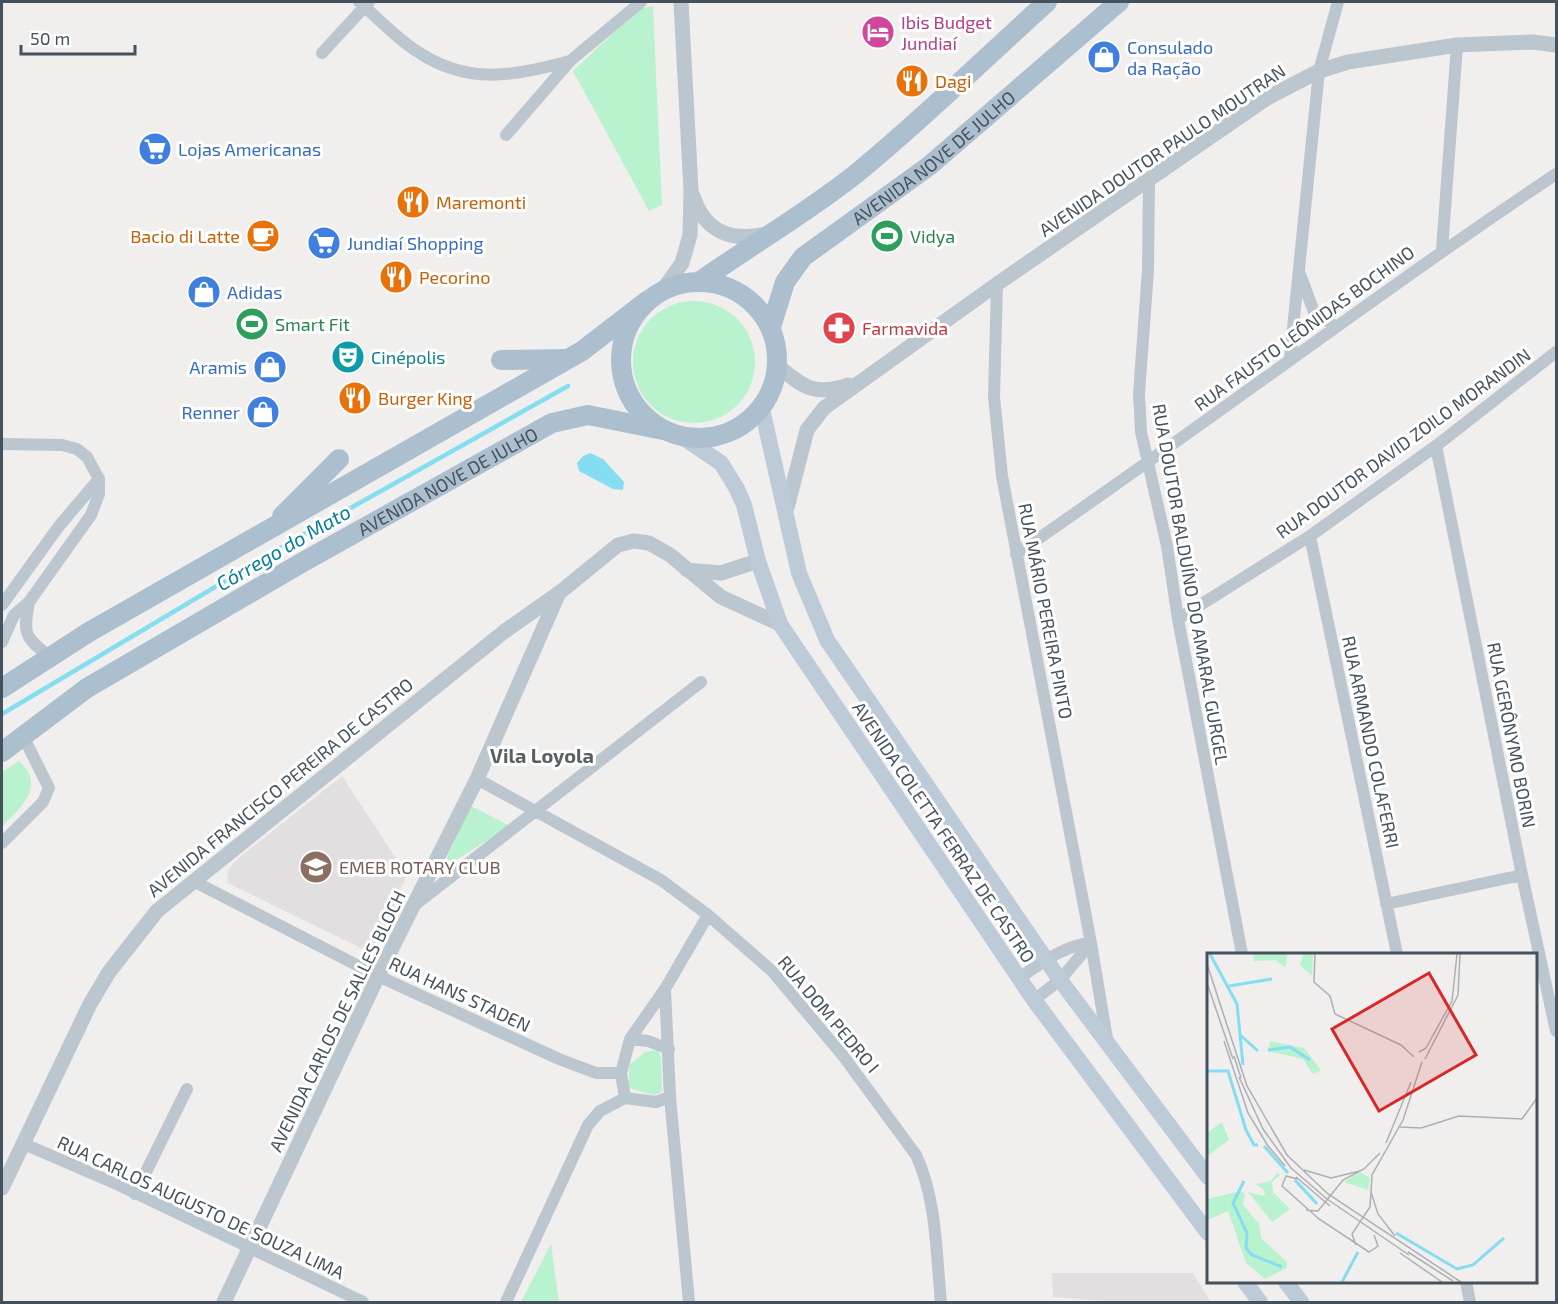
<svg xmlns="http://www.w3.org/2000/svg" width="1558" height="1304" font-family="'Exo 2',sans-serif">
<rect width="100%" height="100%" fill="#f1eeee"/>
<path fill="#e2dfe0" d="M342,776L407,875L373,954L228,883L227,872L235,861Z
M1052,1273H1193L1210,1301L1118,1302L1053,1297Z"/>
<path fill="#b9f2ce" d="M653,6L662,205L649,211L573,71L639,9Z
M633 362a61 61 0 1 1 122 0a61 61 0 1 1-122 0Z
M19,761C47,787 20,807 2,827V772Z
M469,805L510,826L443,868Z
M657,1050L661,1057L662,1092L654,1095L629,1088V1065L645,1052Z
M551,1244L559,1302H521Z"/>
<path fill="#84ddf1" d="M590,453L603,459L624,482L623,490L613,489L579,471L577,463L583,456Z"/>
<g fill="none" stroke-linecap="round" stroke-linejoin="round">
<path stroke="#84ddf1" stroke-width="4.5" d="M2,714L299,537L568,386"/>
<path stroke="#bbc6ce" stroke-width="12" d="M359,2C377,17 395,37 415,50C467,86 513,76 570,61
M322,53L369,2
M506,135L570,61L641,2
M1149,181L1148,270L1139,394L1141,432L1167,546L1178,619L1242,954
M1442,250L1457,45
M1300,274L1314,312L1336,327
M997,284L994,397L1002,476L1091,943L1107,1039
M1290,358L1319,71L1338,2
M2,444L62,445L77,449L87,457L99,479V494L91,515L29,602L14,615L2,642
M1436,446L1522,875L1556,1031
M1310,536L1397,954
M1016,554C1198,430 1373,296 1556,174
M29,602C23,633 24,637 49,656
M2,605L59,526L99,479
M1178,619L1310,536L1436,446L1556,352
M477,779L661,880L708,915L772,971L844,1057L916,1155C937,1200 936,1254 941,1302
M2,843L43,802L49,788L23,736
M193,881L378,976L559,1059L596,1073H621
M416,904L701,682
M1386,904L1522,875
M1019,978C1041,964 1064,945 1091,943
M665,989L670,1097L689,1302
M1034,1000L1060,980L1091,943
M630,1039L648,1041L669,1049
M625,1098L621,1073L630,1039L665,989L708,915
M625,1098L656,1102L670,1097
M24,1144L119,1185L363,1302
M135,1194L187,1089
M1466,1282L1470,1302
M506,1302L588,1125L600,1111L625,1098"/>
<path stroke="#bbc6ce" stroke-width="15" d="M693,196C705,232 731,242 766,234
M662,291L682,263L690,235L691,190L681,2
M778,366C804,388 815,396 848,385
M787,508L807,430L824,408L997,284L1267,98L1319,71L1348,62L1457,45L1533,42L1556,45
M687,570L721,573L758,561
M2,1188L90,1004L109,972L157,911L505,631L559,593L618,545L634,541L649,543L670,555L721,597L780,624
M224,1302L378,976L477,779L558,595"/>
<path stroke="#bdcad7" stroke-width="16" d="M762,409L799,573L827,640L1060,980L1208,1177
M684,438L721,463L737,489L744,505L758,561L780,624L1034,1000L1208,1233
M1245,1282L1260,1302
M1286,1282L1301,1302"/>
<g stroke="#acbfcf" stroke-width="20">
<circle cx="699" cy="360" r="78"/>
<path d="M699,282C751,245 807,213 857,173C923,119 984,59 1047,2"/>
<path id="s1" d="M771,327L785,282L803,257L929,166L1119,2"/>
<path d="M501,360L567,359"/>
<path d="M282,516L339,459"/>
<path d="M2,688L89,632L582,351L647,301"/>
<path id="s2" d="M2,752L87,688L303,562L552,423L588,415L663,430"/>
</g>
</g>
<defs>
<symbol id="hotel-disc" viewBox="-11 -11 22 22"><circle r="9.5" fill="#d1479c" stroke="#fff"/><path d="M-6-4.5h1.5V1H6V5H4.5V3h-9V5H-6ZM-4 0a1.8 1.8 0 1 1 3.6 0ZM.5 0V-2.5h3Q6-2.5 6 0Z" fill="#fff"/></symbol>
<symbol id="shop-disc" viewBox="-11 -11 22 22"><circle r="9.5" fill="#3f7fe0" stroke="#fff"/><path d="M-5-2.5h2.3a2.7 3.5 0 0 1 5.4 0H5L5.5 6h-11ZM-1.5-2.5h3a1.5 2.3 0 0 0-3 0Z" fill="#fff"/></symbol>
<symbol id="restaurant-disc" viewBox="-11 -11 22 22"><circle r="9.5" fill="#e8710a" stroke="#fff"/><path d="M-5-6h1v4h1v-4h1v4h1v-4h1v5L-1.5 .5V6h-2V.5L-5-1ZM5-6V6H3V1.5H1.5Q1.5-4 5-6Z" fill="#fff"/></symbol>
<symbol id="supermarket-disc" viewBox="-11 -11 22 22"><circle r="9.5" fill="#3f7fe0" stroke="#fff"/><path d="M-6-5.5h2.5l.6 2H6L4.5 2H-2.5L-4.4-4H-6ZM-1.5 3.2a1.3 1.3 0 1 0 .1 0ZM3 3.2a1.3 1.3 0 1 0 .1 0Z" fill="#fff"/></symbol>
<symbol id="cafe-disc" viewBox="-11 -11 22 22"><circle r="9.5" fill="#e8710a" stroke="#fff"/><path d="M-5.5-4.5H6V0H3Q3 3.5 0 3.5H-2.5Q-5.5 3.5-5.5 0ZM3-3.2v2h1.7v-2ZM-6 4.5H4V6H-6Z" fill="#fff"/></symbol>
<symbol id="stadium-disc" viewBox="-11 -11 22 22"><circle r="9.5" fill="#2e9e5b" stroke="#fff"/><path d="M0-5a6.5 5 0 1 0 0 10a6.5 5 0 1 0 0-10ZM-3.5-1.8h7v3.6h-7Z" fill="#fff"/></symbol>
<symbol id="pharmacy-disc" viewBox="-11 -11 22 22"><circle r="9.5" fill="#e0444e" stroke="#fff"/><path d="M-2-6h4v4h4v4h-4v4h-4v-4h-4v-4h4Z" fill="#fff"/></symbol>
<symbol id="theatre-disc" viewBox="-11 -11 22 22"><circle r="9.5" fill="#0f9aa8" stroke="#fff"/><path d="M-5-5.5Q0-4 5-5.5V0Q5 5 0 6Q-5 5-5 0ZM-3.3-2.5H-1v1.5H-3.3ZM1-2.5H3.3v1.5H1ZM-2.8 1Q0 5.5 2.8 1Z" fill="#fff"/></symbol>
<symbol id="school-disc" viewBox="-11 -11 22 22"><circle r="9.5" fill="#8d6e63" stroke="#fff"/><path d="M0-5L7-2L0 1L-7-2ZM-4 1L0 2.5L4 1V4Q0 6-4 4Z" fill="#fff"/></symbol>
</defs>
<g fill-rule="evenodd">
<use href="#hotel-disc" x="859" y="13" width="38" height="38"/>
<use href="#shop-disc" x="1085" y="38" width="38" height="38"/>
<use href="#restaurant-disc" x="893" y="62" width="38" height="38"/>
<use href="#supermarket-disc" x="136" y="130" width="38" height="38"/>
<use href="#restaurant-disc" x="394" y="183" width="38" height="38"/>
<use href="#cafe-disc" x="244" y="217" width="38" height="38"/>
<use href="#stadium-disc" x="868" y="217" width="38" height="38"/>
<use href="#supermarket-disc" x="305" y="224" width="38" height="38"/>
<use href="#restaurant-disc" x="377" y="258" width="38" height="38"/>
<use href="#shop-disc" x="185" y="273" width="38" height="38"/>
<use href="#stadium-disc" x="233" y="305" width="38" height="38"/>
<use href="#pharmacy-disc" x="820" y="309" width="38" height="38"/>
<use href="#theatre-disc" x="329" y="338" width="38" height="38"/>
<use href="#shop-disc" x="251" y="348" width="38" height="38"/>
<use href="#restaurant-disc" x="336" y="379" width="38" height="38"/>
<use href="#shop-disc" x="244" y="393" width="38" height="38"/>
<use href="#school-disc" x="297" y="848" width="38" height="38"/>
</g>
<g text-anchor="middle" dominant-baseline="central" stroke-width="6" stroke-linejoin="round" paint-order="stroke">
<g font-size="18" fill="#b23c85" stroke="#fff" text-anchor="start">
<text x="901" y="22">Ibis Budget<tspan x="901" dy="21">Jundiaí</tspan></text>
</g>
<g font-size="18" fill="#366cbe" stroke="#fff" text-anchor="start">
<text x="1127" y="47">Consulado<tspan x="1127" dy="21">da Ração</tspan></text>
<text x="178" y="149">Lojas Americanas</text>
<text x="347" y="243">Jundiaí Shopping</text>
<text x="227" y="292">Adidas</text>
<text x="247" y="367" text-anchor="end">Aramis</text>
<text x="240" y="412" text-anchor="end">Renner</text>
</g>
<g font-size="18" fill="#c56008" stroke="#fff" text-anchor="start">
<text x="935" y="81">Dagi</text>
<text x="436" y="202">Maremonti</text>
<text x="240" y="236" text-anchor="end">Bacio di Latte</text>
<text x="419" y="277">Pecorino</text>
<text x="378" y="398">Burger King</text>
</g>
<g font-size="18" fill="#45525d" stroke="#fff">
<text transform="translate(1162 150) rotate(-34)">AVENIDA DOUTOR PAULO MOUTRAN</text>
<text stroke="none"><textPath href="#s1" startOffset="242">AVENIDA NOVE DE JULHO</textPath></text>
<text transform="translate(1304 328) rotate(-36)">RUA FAUSTO LEÔNIDAS BOCHINO</text>
<text transform="translate(1403 443) rotate(-36)">RUA DOUTOR DAVID ZOILO MORANDIN</text>
<text stroke="none"><textPath href="#s2" startOffset="522">AVENIDA NOVE DE JULHO</textPath></text>
<text transform="translate(1191 584) rotate(80)">RUA DOUTOR BALDUÍNO DO AMARAL GURGEL</text>
<text transform="translate(1046 611) rotate(79)">RUA MÁRIO PEREIRA PINTO</text>
<text transform="translate(1512 735) rotate(79)">RUA GERÔNYMO BORIN</text>
<text transform="translate(1371 742) rotate(78)">RUA ARMANDO COLAFERRI</text>
<text transform="translate(280 787) rotate(-39)">AVENIDA FRANCISCO PEREIRA DE CASTRO</text>
<text transform="translate(944 832) rotate(56)">AVENIDA COLETTA FERRAZ DE CASTRO</text>
<text transform="translate(460 994) rotate(25)">RUA HANS STADEN</text>
<text transform="translate(829 1014) rotate(50)">RUA DOM PEDRO I</text>
<text transform="translate(337 1021) rotate(-64)">AVENIDA CARLOS DE SALLES BLOCH</text>
<text transform="translate(201 1207) rotate(25)">RUA CARLOS AUGUSTO DE SOUZA LIMA</text>
</g>
<g font-size="18" fill="#27864d" stroke="#fff" text-anchor="start">
<text x="910" y="236">Vidya</text>
<text x="275" y="324">Smart Fit</text>
</g>
<g font-size="18" fill="#be3a42" stroke="#fff" text-anchor="start">
<text x="862" y="328">Farmavida</text>
</g>
<g font-size="18" fill="#0d838f" stroke="#fff" text-anchor="start">
<text x="371" y="357">Cinépolis</text>
</g>
<g font-size="18" fill="#785e54" stroke="#fff" text-anchor="start">
<text x="339" y="867">EMEB ROTARY CLUB</text>
</g>
<g font-size="20" font-style="italic" fill="#057e9a" stroke="#fff">
<text transform="translate(283 547) rotate(-30)">Córrego do Mato</text>
</g>
<g font-size="20" font-weight="bold" fill="#5a5f64" stroke="#fff">
<text x="542" y="755">Vila Loyola</text>
</g>
</g>
<g transform="translate(1207 953)">
<rect width="330" height="330" fill="#f1eeee"/>
<path d="M46,1H80L79,15L68,7L47,8ZM96,1H106L105,23L93,12ZM63,88L97,95L114,117L106,121L96,106L61,98ZM15,169L22,187L0,203V180ZM153,219L163,225L161,237L137,229ZM70,220L73,222L65,229L66,239L83,256L65,269L41,239L57,243L58,238L49,231L64,228ZM34,238L38,241L36,252L52,271L54,285L80,309V315L58,326L39,310L21,258L0,267V246Z" fill="#b9f2ce"/>
<path fill="none" stroke="#84ddf1" stroke-width="3" d="M3,1L30,51L36,112M22,33L65,26M32,81L51,98M61,97L83,94L103,107M0,118H21L39,177L47,192H51M57,193L81,220M88,227L110,251M37,228L26,250L40,280L39,295L45,302L75,314M189,280L250,316L266,312L297,285M135,329L151,299"/>
<path fill="none" stroke="#acb0b4" stroke-width="1.5" d="M108,1L107,29L123,43L128,61L194,92L207,104M0,11L40,133L80,202L121,241L254,329M0,30L26,106M17,88L41,160L61,193L78,213M212,99L219,95L245,48L250,1M27,103L34,125M218,106L251,42L253,1M32,124L56,176L84,215L120,246L202,302M193,174L214,175L252,163L315,166L330,145M179,190L204,129M97,217L124,225L153,218M89,224L123,253M90,226L79,223L75,233L112,266L162,299L171,293L167,282M164,239L171,261L188,283M99,257L111,258L136,227L157,216L173,200M149,292L145,281L163,254L165,222L196,167L215,109M201,299L246,328M193,300L235,329"/>
<path fill="#d62828" fill-opacity="0.15" stroke="#d62828" stroke-width="3" d="M222,20L269,102L172,158L125,76Z"/>
<rect width="330" height="330" fill="none" stroke="#45525d" stroke-width="3"/>
</g>
<rect width="1558" height="1304" fill="none" stroke="#45525d" stroke-width="6"/>
<path d="M21 45v9h114v-9" fill="none" stroke="#45525d" stroke-width="3"/>
<text x="30" y="45" font-size="18" fill="#45525d" stroke="#ffffff" stroke-width="4.5" paint-order="stroke">50 m</text>
</svg>
